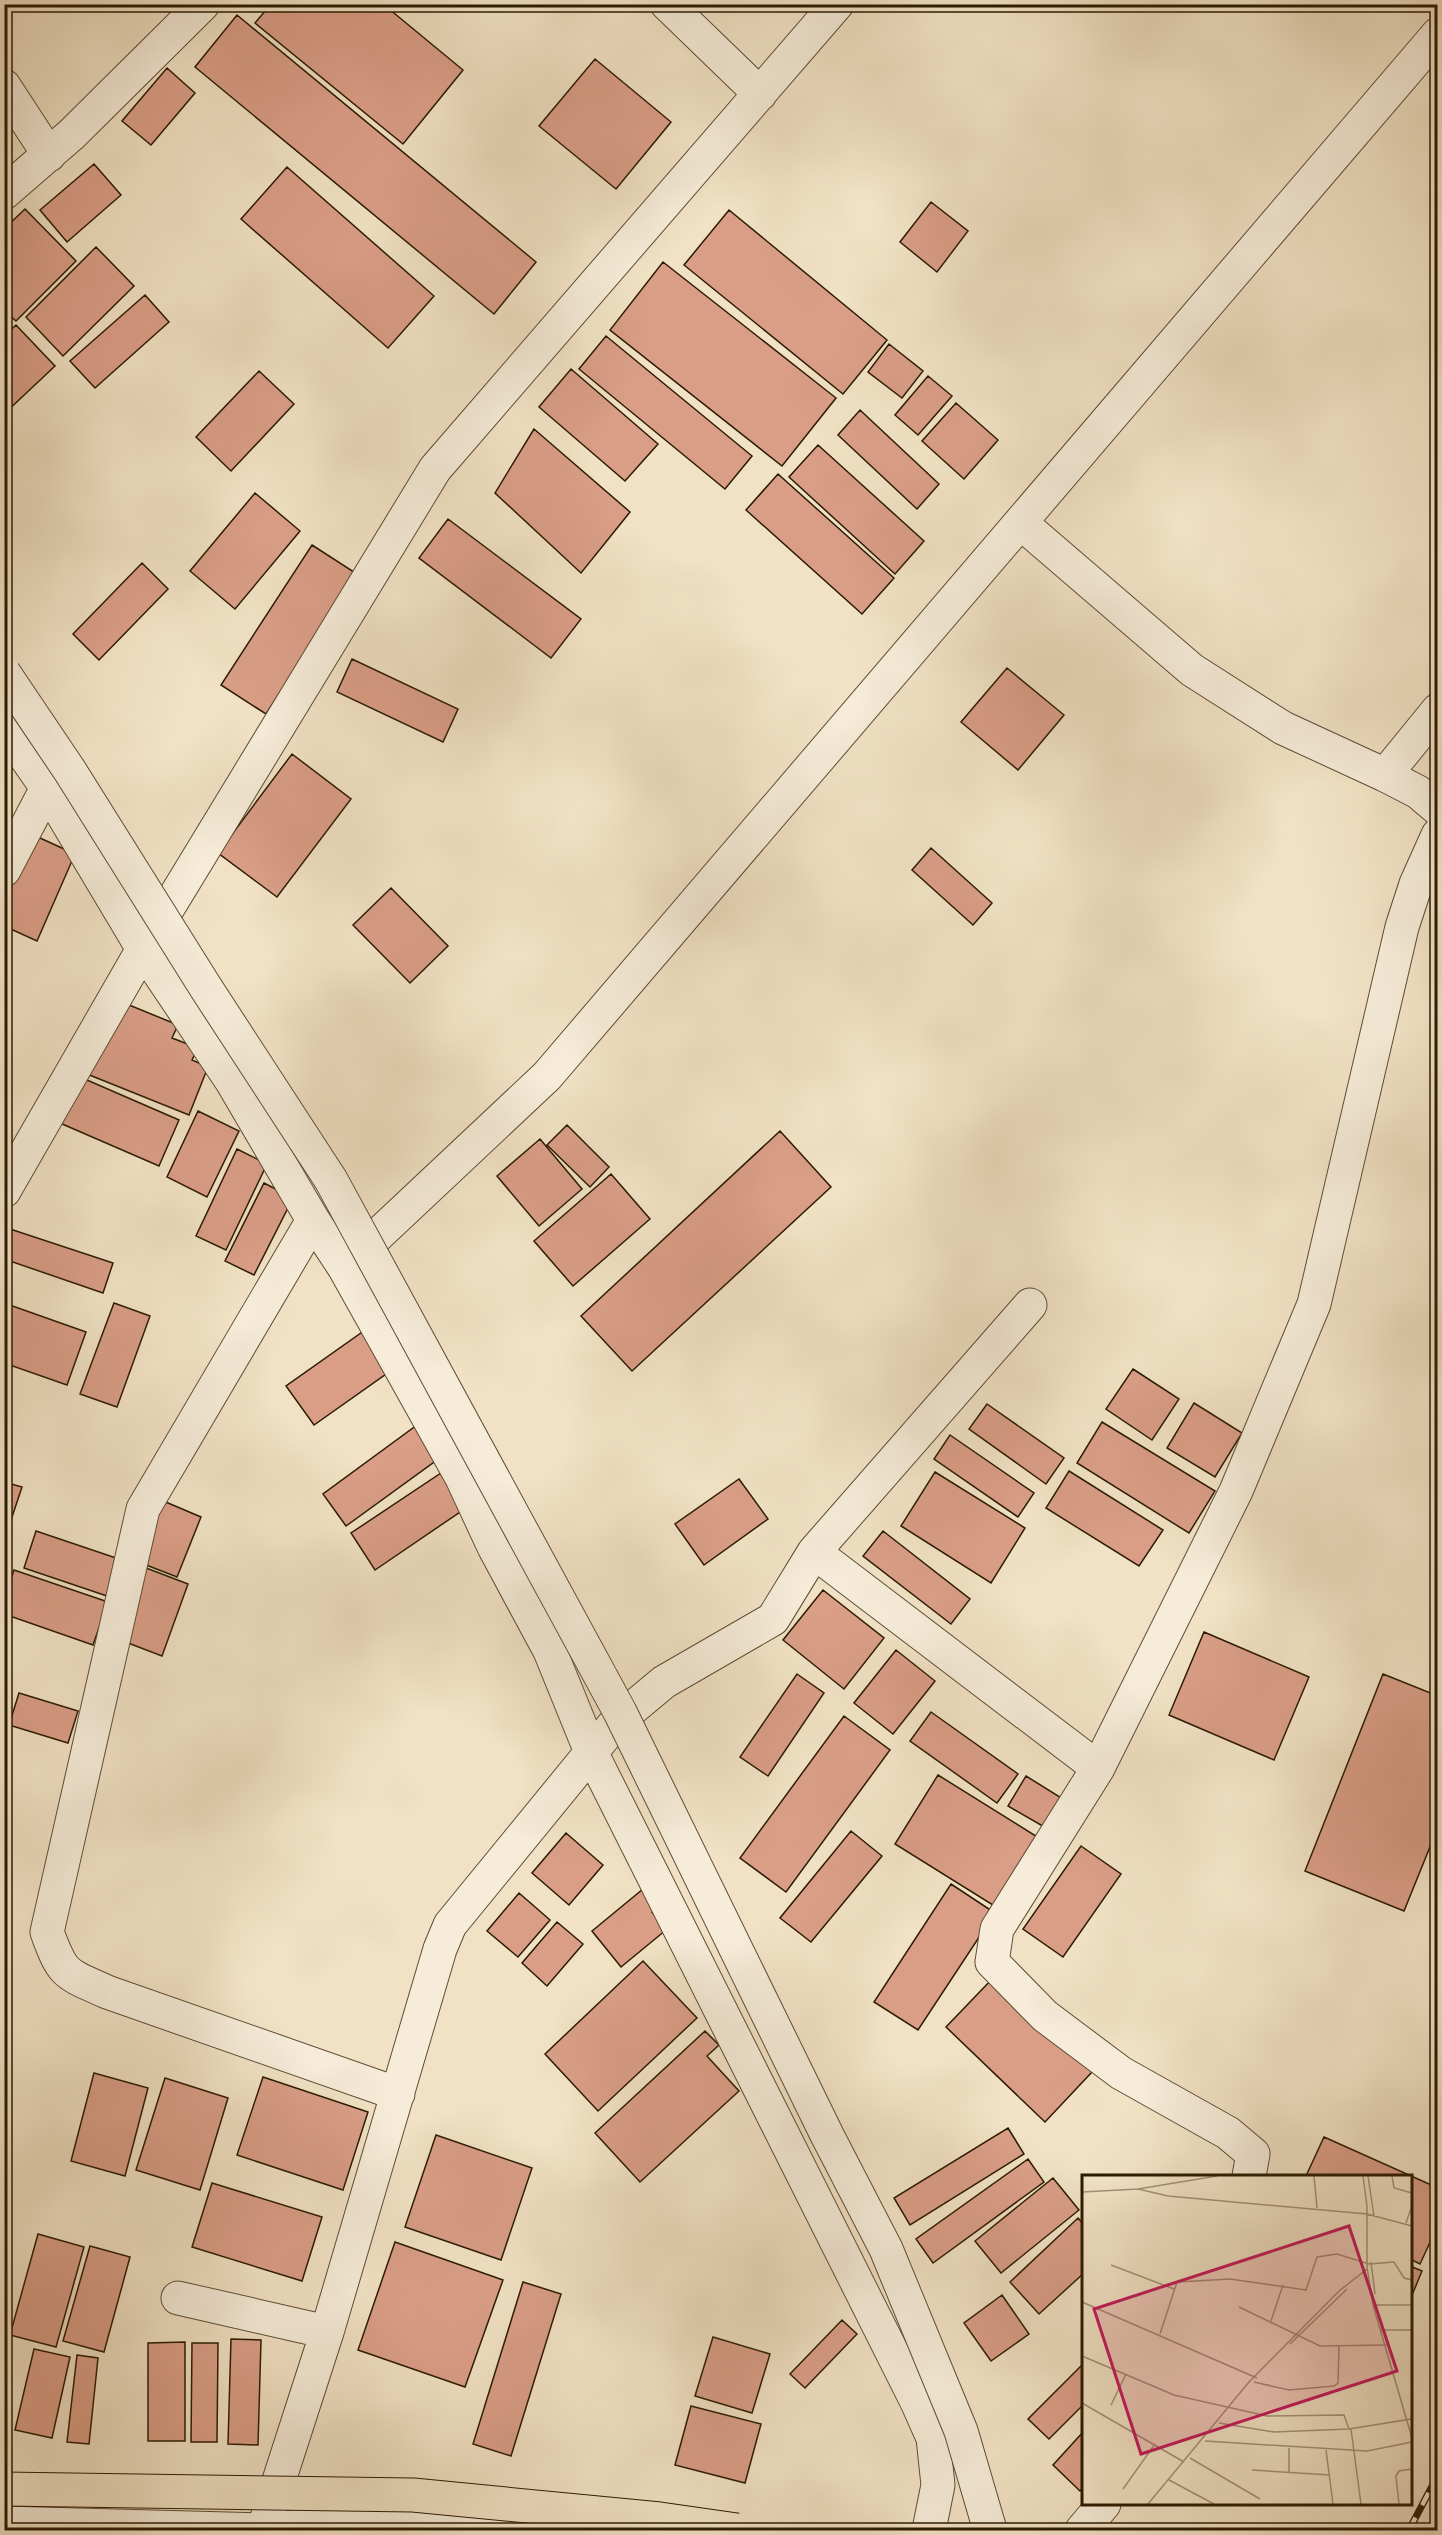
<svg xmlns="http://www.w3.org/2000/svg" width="1442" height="2535" font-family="Vollkorn,serif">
<rect width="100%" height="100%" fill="#f1e2c5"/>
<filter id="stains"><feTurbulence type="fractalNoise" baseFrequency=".00333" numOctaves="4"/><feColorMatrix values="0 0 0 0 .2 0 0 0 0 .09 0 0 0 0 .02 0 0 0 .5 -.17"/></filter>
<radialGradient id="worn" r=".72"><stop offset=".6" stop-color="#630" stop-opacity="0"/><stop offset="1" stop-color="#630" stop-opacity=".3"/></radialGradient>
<path fill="#da9e87" stroke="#2b1b03" stroke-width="1.5" d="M271,4H383L463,70L403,144L255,23Z
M237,15L536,262L494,314L195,67Z
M595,59L671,122L616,189L539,126Z
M167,68L195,93L151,145L122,121Z
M94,164L121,195L67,242L40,210Z
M287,167L434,296L388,348L241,219Z
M931,202L968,231L937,272L900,242Z
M25,209L76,261L16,321L4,310V229Z
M729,210L887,340L843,394L684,265Z
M96,247L134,286L63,356L26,317Z
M663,262L836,398L782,466L610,330Z
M145,295L169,322L95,388L70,361Z
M4,316L11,323L4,329Z
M16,325L55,366L4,414V336Z
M606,336L752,456L725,489L579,369Z
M889,344L923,371L902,398L868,372Z
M571,369L658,444L625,481L539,407Z
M259,371L294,404L231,471L196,437Z
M928,376L952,396L918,435L895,415Z
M956,403L998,440L964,479L922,441Z
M860,410L939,484L917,509L838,435Z
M534,429L630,512L581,573L495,493Z
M818,445L924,541L895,574L789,477Z
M778,474L894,578L862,614L746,510Z
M255,493L300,531L235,609L190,571Z
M448,519L581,619L551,658L419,558Z
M312,545L357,574L266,714L221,685Z
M142,563L168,589L99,660L73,634Z
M352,659L458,709L443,742L337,692Z
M1007,668L1064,715L1018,770L961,722Z
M292,754L351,799L277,897L218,853Z
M29,833L75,854L37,941L4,926V886Z
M931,848L992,903L973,925L912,870Z
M391,888L448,946L410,983L353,925Z
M112,998L178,1025L172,1038L198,1048L192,1060L208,1067L189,1115L82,1072Z
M80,1077L179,1120L159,1166L60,1123Z
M198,1111L239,1131L207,1197L167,1177Z
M567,1125L609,1167L590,1187L547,1145Z
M780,1131L831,1187L632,1371L581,1316Z
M540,1139L582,1189L539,1226L497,1176Z
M237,1149L267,1164L226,1250L196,1236Z
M611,1174L650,1219L573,1286L534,1241Z
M264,1183L293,1198L254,1275L225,1261Z
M4,1227L113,1263L103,1293L4,1259Z
M4,1303L86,1332L67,1385L4,1363Z
M114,1303L150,1316L117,1407L80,1394Z
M368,1328L396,1367L314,1425L286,1386Z
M1133,1369L1179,1399L1152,1440L1106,1409Z
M1194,1403L1242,1433L1215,1477L1167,1448Z
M987,1404L1064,1458L1046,1484L969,1429Z
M1102,1422L1215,1491L1189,1533L1077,1463Z
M417,1425L441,1457L346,1526L323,1494Z
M950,1435L1034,1493L1018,1517L934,1459Z
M1069,1471L1163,1530L1139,1566L1046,1508Z
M935,1472L1025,1528L991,1583L901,1526Z
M441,1473L466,1508L375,1570L351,1533Z
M739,1479L768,1519L704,1565L675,1524Z
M4,1482L22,1487L5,1538L4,1537Z
M161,1500L201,1517L177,1577L136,1561Z
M36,1531L119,1559L107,1596L24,1568Z
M883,1531L970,1599L951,1624L863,1556Z
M141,1566L188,1584L162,1656L115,1638Z
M14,1570L108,1602L93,1645L4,1614V1599Z
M823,1590L884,1638L844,1689L783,1640Z
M1204,1632L1309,1677L1274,1760L1169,1715Z
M896,1650L935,1681L893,1734L854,1703Z
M797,1674L824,1693L768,1776L740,1757Z
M1383,1674L1438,1696V1827L1404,1911L1305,1871Z
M19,1693L78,1711L68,1743L9,1725Z
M931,1712L1018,1774L997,1803L910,1741Z
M844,1716L890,1750L786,1892L740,1858Z
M938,1775L1039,1838L996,1907L895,1844Z
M1026,1776L1063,1799L1046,1828L1008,1806Z
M851,1831L882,1856L811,1942L780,1918Z
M566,1833L603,1865L569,1905L532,1873Z
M1081,1846L1121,1874L1063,1957L1023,1929Z
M951,1884L995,1913L918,2030L874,2002Z
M643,1889L658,1907L652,1912L666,1930L621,1967L592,1931Z
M519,1893L550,1920L518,1957L487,1931Z
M557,1922L583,1944L547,1986L522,1963Z
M643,1961L697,2018L598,2111L545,2054Z
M993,1978L1092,2072L1045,2122L946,2027Z
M705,2031L719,2045L707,2056L739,2091L640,2182L595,2133Z
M94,2073L148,2088L125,2176L71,2161Z
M263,2077L368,2112L343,2190L237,2155Z
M165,2078L228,2098L200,2190L136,2170Z
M1008,2128L1024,2154L910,2225L894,2198Z
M436,2135L532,2168L501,2260L405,2227Z
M1324,2137L1438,2188V2225L1420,2264L1410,2259V2176H1306Z
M1028,2159L1044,2182L933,2263L916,2239Z
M1053,2178L1079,2210L1001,2273L975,2241Z
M212,2183L322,2217L302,2281L192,2247Z
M1078,2218L1084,2225V2273L1039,2314L1010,2282Z
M38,2234L84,2247L56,2347L10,2335Z
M395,2242L503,2280L465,2387L358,2350Z
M90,2246L130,2257L104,2352L63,2341Z
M1410,2266L1422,2271L1410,2300Z
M523,2282L561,2294L511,2456L473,2444Z
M1002,2295L1029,2334L991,2361L964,2323Z
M842,2320L857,2334L805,2388L790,2374Z
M713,2337L770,2354L752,2413L695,2396Z
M231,2339L261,2340L258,2445L228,2444Z
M185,2342V2441H148V2343Z
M192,2343H218L217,2442H191Z
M34,2349L70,2357L52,2438L15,2430Z
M77,2355L98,2358L89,2444L67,2442Z
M1084,2363V2404L1049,2439L1028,2419Z
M691,2406L761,2424L745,2483L675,2465Z
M1084,2431V2487L1080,2491L1053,2465Z"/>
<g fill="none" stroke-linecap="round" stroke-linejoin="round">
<defs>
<path id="minor" d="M667,4L760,94
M4,86L49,155
M4,193L72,134L203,4
M1021,523L1192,670L1283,728L1385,775L1418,792L1438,809
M4,726L47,788L143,949L231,1080L313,1220L344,1267L462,1478L494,1547L550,1651L591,1752L917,2402L933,2438L938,2485L929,2530
M1385,775L1438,710
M4,870L47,788
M4,1191L143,949L435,469L837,4
M313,1220L143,1509L47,1932C63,1976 65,1973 107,1992L398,2094
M347,1264L547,1076L1438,34
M814,1552L1098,1768
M1249,2176L1253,2154L1228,2133L1121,2073L1045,2016L992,1962L997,1929L1098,1768L1236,1491L1314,1304L1402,927L1416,884L1438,835
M178,2298L327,2332
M4,2523L263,2530L409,2515L538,2530
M263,2530L327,2332L440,1949L450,1925L616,1722L664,1682L773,1619L814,1552L1030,1305
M1082,2530L1104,2504"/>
</defs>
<use href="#minor" stroke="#5c4d34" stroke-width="35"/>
<use href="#minor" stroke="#f6ecd9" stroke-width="33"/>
<defs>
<path id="rail" d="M1409,2530L1438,2475"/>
</defs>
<use href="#rail" stroke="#2b1b03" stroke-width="7"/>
<use href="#rail" stroke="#f6ecd9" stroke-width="4.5" stroke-dasharray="14" stroke-linecap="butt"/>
<defs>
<path id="tertiary-bridge" d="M4,673L70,771L206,988L331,1180L620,1712L827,2135L886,2249L961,2431L990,2530"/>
<path id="trunk-bridge" d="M4,2489L413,2495L660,2519L737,2530"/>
</defs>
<use href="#tertiary-bridge" stroke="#5c4d34" stroke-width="35" stroke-linecap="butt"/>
<use href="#trunk-bridge" stroke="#2b1b03" stroke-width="35" stroke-linecap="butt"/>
<use href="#tertiary-bridge" stroke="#f6ecd9" stroke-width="33"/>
<use href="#trunk-bridge" stroke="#f1e2c5" stroke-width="33"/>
</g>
<g transform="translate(1082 2175)">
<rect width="330" height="330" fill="#f1e2c5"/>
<path fill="none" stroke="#a29277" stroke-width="1.5" d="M232,1L235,33M281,1L285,31V92L291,130L330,263M286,1L292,41M310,1L312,13L330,18M56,14L135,1M0,17L56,14L86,21L285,39L330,51M324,48L330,30M289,87L293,119M29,90L92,114M0,127L175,203M294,130H330M157,132L238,171L305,170M189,146L201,110M299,155H330M78,159L95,107L148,104L224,115L235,82L255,79L287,89L312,87L322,103L330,105M208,169L265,114M0,181L92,220L185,241L262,240L267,254M172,207L207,215L252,211L256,208L257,170M0,228L102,287M29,230L44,199M137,248L192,257L267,254L329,244L330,239M269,254L279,329M123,266L285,276L330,267M207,273V298M244,275L251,329M108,283L178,324M170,295L248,300M87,305L132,329M41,314L73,269M66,329L167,207L257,116L285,94M317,329L314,301L317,296L330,294"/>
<path fill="#c2185b" fill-opacity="0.15" stroke="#c2185b" stroke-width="3" d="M267,51L315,196L59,279L12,134Z"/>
<rect width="330" height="330" fill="none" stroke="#2b1b03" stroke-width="3"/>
</g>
<rect width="1442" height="2535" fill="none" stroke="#f1e2c5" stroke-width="24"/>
<rect x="6" y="6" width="1430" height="2523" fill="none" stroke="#2b1b03" stroke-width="3"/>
<rect x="12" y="12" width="1418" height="2511" fill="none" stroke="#2b1b03" stroke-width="1.5"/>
<rect width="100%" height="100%" filter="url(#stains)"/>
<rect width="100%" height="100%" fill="url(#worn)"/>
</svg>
